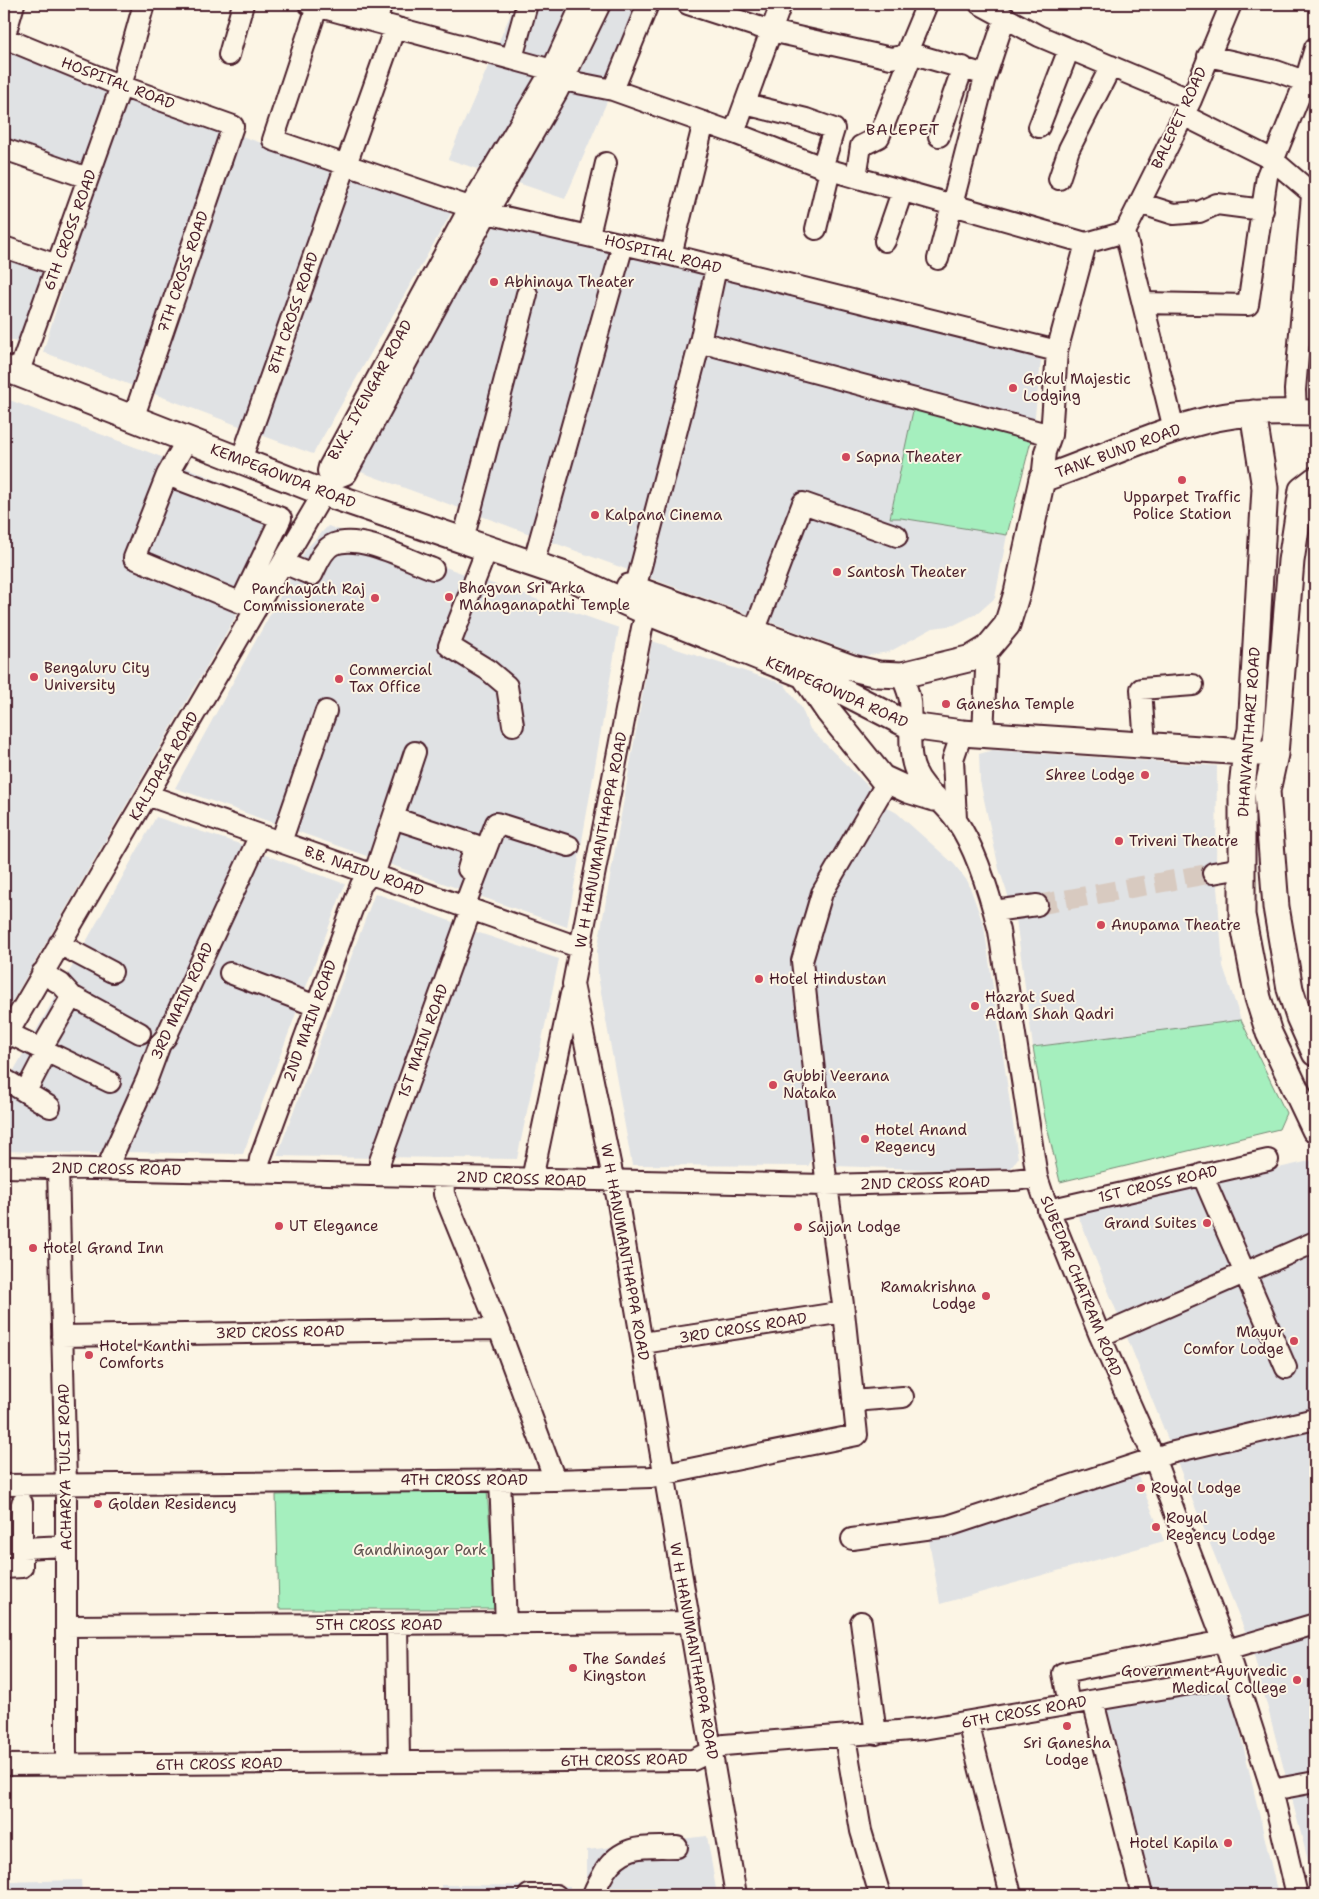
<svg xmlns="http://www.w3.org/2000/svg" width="1319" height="1899" font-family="'Shantell Sans',sans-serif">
<rect width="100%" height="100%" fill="#fcf5e5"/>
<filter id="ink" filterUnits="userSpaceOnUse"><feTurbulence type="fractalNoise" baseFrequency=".02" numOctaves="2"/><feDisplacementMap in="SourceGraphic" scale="10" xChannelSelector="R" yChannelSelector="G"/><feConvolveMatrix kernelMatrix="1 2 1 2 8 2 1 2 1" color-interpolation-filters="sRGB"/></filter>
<g filter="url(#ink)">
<path fill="#e0e2e4" d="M515,4H649L565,199L448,159Z
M4,47L108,89L79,174L4,146Z
M123,94L335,169L242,427L43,352Z
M349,173L453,210L313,454L261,435Z
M495,225L1034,351L1041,361L1033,433L891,518H901L1007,535L995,598L978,613L954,625L933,628L889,652L863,656L361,472L362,461Z
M4,243L48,259L19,343L4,337Z
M4,398L167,459L289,511L240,609L4,1015Z
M328,526L619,628L567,927L175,788L306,549Z
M652,641L784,684L801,707L810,729L871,789L811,889L792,957L815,1155L808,1166L632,1165L598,976L597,951Z
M993,750L1217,766L1216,873L1223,966L1241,1020L1033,1047L1016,919L999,869L980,781L979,754Z
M886,807L897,813L954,864L968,882L984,926L1018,1158L1011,1168L951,1170L835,1166L818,1033L811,956L830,896Z
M156,817L246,846L108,1154L4,1151V1088Z
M257,852L345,884L243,1154L120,1152Z
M375,893L458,924L377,1158L277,1156Z
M470,930L559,959L517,1159L384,1157Z
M1314,1160L1315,1624L1249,1641L1077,1213Z
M1136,1471L1164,1541L940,1604L928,1534Z
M1315,1635V1887L1253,1652Z
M1228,1680L1278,1895H1151L1104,1703Z
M707,1836L717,1895H587V1850Z
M81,1880L82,1895H4V1882Z
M441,1885L570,1886V1895H441Z"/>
<path fill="#a5efbe" stroke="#788774" d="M914,406L1033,433L1007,535L901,518H890Z
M1241,1020L1286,1113L1279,1129L1060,1182L1045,1118L1033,1047Z
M487,1490L496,1609H279L276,1495Z"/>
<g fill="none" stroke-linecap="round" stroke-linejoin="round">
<path stroke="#d8cac0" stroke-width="20" stroke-dasharray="20 10" stroke-linecap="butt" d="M1037,905L1213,873"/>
<defs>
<path id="minor" d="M309,4L552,70
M318,4L273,140L487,213L671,255L1057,351
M688,4L771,31L891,58L902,56L907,52L927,4
M980,4L1039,36L1191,100
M377,22L381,4
M4,38L121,86L233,126L133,419
M4,38L14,4
M907,52L986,75
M229,55L243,4
M1208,56L1276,71L1315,85
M512,58L527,4
M563,80L613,90L734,133L830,170L1086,243L1125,232
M613,90L648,4
M745,104L806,119L834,129L822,168
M1183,115L1273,160L1315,196
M1039,127L1069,49
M734,133L781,4
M939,136L963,67
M4,149L88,178
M856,177L861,146L879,137L912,54
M1059,179L1069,149L1111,66
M1139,203L1174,214L1199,212L1217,204L1263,210
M816,229L830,170
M1125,232L1191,100L1231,4
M1125,232L1174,429
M589,235L606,163
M885,241L902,192
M4,247L57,265
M671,255L704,122
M938,259L984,81L1005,17
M1144,303L1248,305L1267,176L1305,82L1315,48
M700,342L1051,435
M18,374L121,86L144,4
M1296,413L1295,390L1312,195
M241,460L395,27
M167,475L187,440
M1042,479L1045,452L1051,435L1057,351L1086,243
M331,480L346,474L487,213L557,92L600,4
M331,480L328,471L329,467L470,207L552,70L582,4
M463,540L527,294
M487,549L449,646L488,670L507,686L513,725
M283,563L312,575C317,565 322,549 334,544C362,534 405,559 433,569
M533,564L623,245
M635,589L700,342L716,268
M241,602L281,518L167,475L134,558L256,609
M647,612L642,628L573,984L617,1197L736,1895
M754,632L803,503L897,536
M902,675C904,683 909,692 910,701C912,721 907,751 915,770C924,791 944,802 956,820C977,850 990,895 999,931L1037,1177L1043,1195L1100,1336L1154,1458L1227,1650L1272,1790L1297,1895
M983,734L987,649
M1145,745L1141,689L1193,685
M147,795L581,948
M393,818L475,845L468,869
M956,819L953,759L962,733
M281,842L326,711
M1213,873L1242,868
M464,907L496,823L569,846
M994,911L1037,905
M59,944L112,972
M42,973L61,984L72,996L140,1033
M230,973L316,1006
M8,1033L110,1082
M47,1039L72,996
M4,1040L331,480
M4,1079L50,1107
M26,1091L47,1051
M4,1167L826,1185L1014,1180L1037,1177
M58,1168L66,1485V1765
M107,1168L147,1079L160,1044L166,1037L260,835
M258,1172L260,1159L361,885L377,866L415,752
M1202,1174L1286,1368
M380,1175V1161L471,909
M443,1176L444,1194L499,1329L555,1480
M532,1179L571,994
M1048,1210L1268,1160
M62,1336L499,1329
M1100,1336L1315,1242
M643,1343L844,1312
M853,1401L903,1397
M500,1480L506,1624
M4,1485L555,1480L651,1477L857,1435L844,1312L825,1170L802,961L822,893L887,782
M852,1539L948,1526L1170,1453L1315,1419
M23,1548L66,1546
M4,1568L22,1567V1503
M861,1622L876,1734
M397,1624L399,1761
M67,1626L690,1622
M1227,1650L1315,1624
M1093,1701L1142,1895
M1069,1704L1063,1673L1224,1641
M968,1722L1011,1895
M845,1737L861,1831L880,1895
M4,1765L693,1760L724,1745L923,1729L1220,1679L1235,1674
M1272,1790L1315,1782
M529,1895H556
M593,1895C595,1887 601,1879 605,1871C624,1842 647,1848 677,1847"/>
<path id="major" d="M4,368L324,493L565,575L647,612L836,688L910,726L962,733L1275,754
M1253,413L1265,488L1251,730L1246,751L1242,787V915L1258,998L1269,1033L1315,1130
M1315,480L1302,490L1291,561L1275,754L1267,791L1276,907L1290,989L1299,1017L1315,1053
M629,587L852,668L878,674L902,675L972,658L987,649L1007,625L1017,593L1042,479C1100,459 1156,431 1216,418C1248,411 1282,413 1315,413
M803,674L829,712L882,778L908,790L934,798"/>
</defs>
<use href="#minor" stroke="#4a1f2b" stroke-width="24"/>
<use href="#major" stroke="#4a1f2b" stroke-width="29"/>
<use href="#minor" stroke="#fcf5e5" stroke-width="20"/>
<use href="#major" stroke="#fcf5e5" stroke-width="25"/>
</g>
</g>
<g fill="#d1495b" stroke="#fcf5e5" stroke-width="2">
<circle cx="494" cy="282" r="5"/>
<circle cx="1013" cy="388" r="5"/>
<circle cx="846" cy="457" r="5"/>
<circle cx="1182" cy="480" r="5"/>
<circle cx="595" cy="515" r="5"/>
<circle cx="837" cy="572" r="5"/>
<circle cx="449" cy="597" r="5"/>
<circle cx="375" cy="598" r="5"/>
<circle cx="34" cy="677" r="5"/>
<circle cx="339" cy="679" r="5"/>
<circle cx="946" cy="704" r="5"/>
<circle cx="1145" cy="775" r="5"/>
<circle cx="1119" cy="841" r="5"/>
<circle cx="1101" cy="925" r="5"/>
<circle cx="759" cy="979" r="5"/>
<circle cx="975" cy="1006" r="5"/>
<circle cx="773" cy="1085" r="5"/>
<circle cx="865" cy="1139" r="5"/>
<circle cx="1207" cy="1223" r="5"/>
<circle cx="279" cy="1226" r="5"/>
<circle cx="798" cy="1227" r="5"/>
<circle cx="33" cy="1248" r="5"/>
<circle cx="986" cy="1296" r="5"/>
<circle cx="1294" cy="1341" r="5"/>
<circle cx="89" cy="1355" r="5"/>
<circle cx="1141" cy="1488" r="5"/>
<circle cx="98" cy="1504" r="5"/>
<circle cx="1156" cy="1527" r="5"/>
<circle cx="573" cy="1668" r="5"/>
<circle cx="1297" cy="1680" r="5"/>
<circle cx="1067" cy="1726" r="5"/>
<circle cx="1228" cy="1843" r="5"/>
</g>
<g text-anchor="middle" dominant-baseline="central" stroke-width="4" stroke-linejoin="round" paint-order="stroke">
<g font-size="15" fill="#4a1f2b" stroke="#fcf5e5">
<text transform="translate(118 83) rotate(21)">HOSPITAL ROAD</text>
<text transform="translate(1179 118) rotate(-65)">BALEPET ROAD</text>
<text transform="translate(70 230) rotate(-70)">6TH CROSS ROAD</text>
<text transform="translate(663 254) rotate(14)">HOSPITAL ROAD</text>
<text transform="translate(183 272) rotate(-71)">7TH CROSS ROAD</text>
<text transform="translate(293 313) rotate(-71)">8TH CROSS ROAD</text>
<text transform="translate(370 390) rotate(-61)">B.V.K. IYENGAR ROAD</text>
<text transform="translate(1118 451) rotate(-20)">TANK BUND ROAD</text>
<text transform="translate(283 476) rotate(21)">KEMPEGOWDA ROAD</text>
<text transform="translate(837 692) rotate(24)">KEMPEGOWDA ROAD</text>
<text transform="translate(1249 732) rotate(-86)">DHANVANTHARI ROAD</text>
<text transform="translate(164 766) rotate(-60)">KALIDASA ROAD</text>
<text transform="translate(601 840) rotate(-79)">W H HANUMANTHAPPA ROAD</text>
<text transform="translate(364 871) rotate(19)">B.B. NAIDU ROAD</text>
<text transform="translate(182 1001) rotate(-65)">3RD MAIN ROAD</text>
<text transform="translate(310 1021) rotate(-70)">2ND MAIN ROAD</text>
<text transform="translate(423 1041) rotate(-70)">1ST MAIN ROAD</text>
<text transform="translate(116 1169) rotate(1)">2ND CROSS ROAD</text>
<text transform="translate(521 1179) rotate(2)">2ND CROSS ROAD</text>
<text transform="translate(925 1183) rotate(-1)">2ND CROSS ROAD</text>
<text transform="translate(1158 1184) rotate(-13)">1ST CROSS ROAD</text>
<text transform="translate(625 1252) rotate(80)">W H HANUMANTHAPPA ROAD</text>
<text transform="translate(1081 1286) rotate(68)">SUBEDAR CHATRAM ROAD</text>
<text transform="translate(743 1328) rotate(-9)">3RD CROSS ROAD</text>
<text transform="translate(280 1332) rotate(-1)">3RD CROSS ROAD</text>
<text transform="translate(65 1467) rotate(-91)">ACHARYA TULSI ROAD</text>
<text x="464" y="1480">4TH CROSS ROAD</text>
<text x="379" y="1625">5TH CROSS ROAD</text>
<text transform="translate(694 1651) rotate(80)">W H HANUMANTHAPPA ROAD</text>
<text transform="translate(1024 1712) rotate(-10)">6TH CROSS ROAD</text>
<text transform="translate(624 1760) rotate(-1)">6TH CROSS ROAD</text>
<text transform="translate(219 1764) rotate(-1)">6TH CROSS ROAD</text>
</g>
<g font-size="15" fill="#4a1f2b" stroke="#fcf5e5" text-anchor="start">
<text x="504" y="282">Abhinaya Theater</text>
<text x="1023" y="379">Gokul Majestic<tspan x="1023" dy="17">Lodging</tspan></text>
<text x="856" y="457">Sapna Theater</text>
<text x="1182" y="497" text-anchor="middle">Upparpet Traffic<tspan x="1182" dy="17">Police Station</tspan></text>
<text x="605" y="515">Kalpana Cinema</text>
<text x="847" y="572">Santosh Theater</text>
<text x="459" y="588">Bhagvan Sri Arka<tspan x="459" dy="17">Mahaganapathi Temple</tspan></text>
<text x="365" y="589" text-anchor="end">Panchayath Raj<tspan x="365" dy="17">Commissionerate</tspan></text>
<text x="44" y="668">Bengaluru City<tspan x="44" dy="17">University</tspan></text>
<text x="349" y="670">Commercial<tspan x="349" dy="17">Tax Office</tspan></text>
<text x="956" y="704">Ganesha Temple</text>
<text x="1135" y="775" text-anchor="end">Shree Lodge</text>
<text x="1129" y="841">Triveni Theatre</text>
<text x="1111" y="925">Anupama Theatre</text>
<text x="769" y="979">Hotel Hindustan</text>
<text x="985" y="997">Hazrat Sued<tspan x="985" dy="17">Adam Shah Qadri</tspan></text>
<text x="783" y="1076">Gubbi Veerana<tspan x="783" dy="17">Nataka</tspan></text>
<text x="875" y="1130">Hotel Anand<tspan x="875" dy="17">Regency</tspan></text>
<text x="1197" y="1223" text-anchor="end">Grand Suites</text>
<text x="289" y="1226">UT Elegance</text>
<text x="808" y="1227">Sajjan Lodge</text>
<text x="43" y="1248">Hotel Grand Inn</text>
<text x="976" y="1287" text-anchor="end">Ramakrishna<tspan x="976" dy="17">Lodge</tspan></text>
<text x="1284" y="1332" text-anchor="end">Mayur<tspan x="1284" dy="17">Comfor Lodge</tspan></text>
<text x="99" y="1346">Hotel Kanthi<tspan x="99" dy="17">Comforts</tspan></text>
<text x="1151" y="1488">Royal Lodge</text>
<text x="108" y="1504">Golden Residency</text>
<text x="1166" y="1518">Royal<tspan x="1166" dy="17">Regency Lodge</tspan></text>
<text x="583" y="1659">The Sandeś<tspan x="583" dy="17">Kingston</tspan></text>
<text x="1287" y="1671" text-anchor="end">Government Ayurvedic<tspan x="1287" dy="17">Medical College</tspan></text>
<text x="1067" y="1743" text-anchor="middle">Sri Ganesha<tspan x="1067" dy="17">Lodge</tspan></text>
<text x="1218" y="1843" text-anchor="end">Hotel Kapila</text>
</g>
<g font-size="15" fill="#615350" stroke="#fcf5e5">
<text x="420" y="1550">Gandhinagar Park</text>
</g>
<g font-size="16" letter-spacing="1" fill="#4a1f2b" stroke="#fcf5e5">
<text x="903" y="129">BALEPET</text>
</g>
</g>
<rect width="1319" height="1899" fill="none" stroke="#fcf5e5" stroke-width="20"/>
<rect x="10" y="10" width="1299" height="1879" fill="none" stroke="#4a1f2b" stroke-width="2" filter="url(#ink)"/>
</svg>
